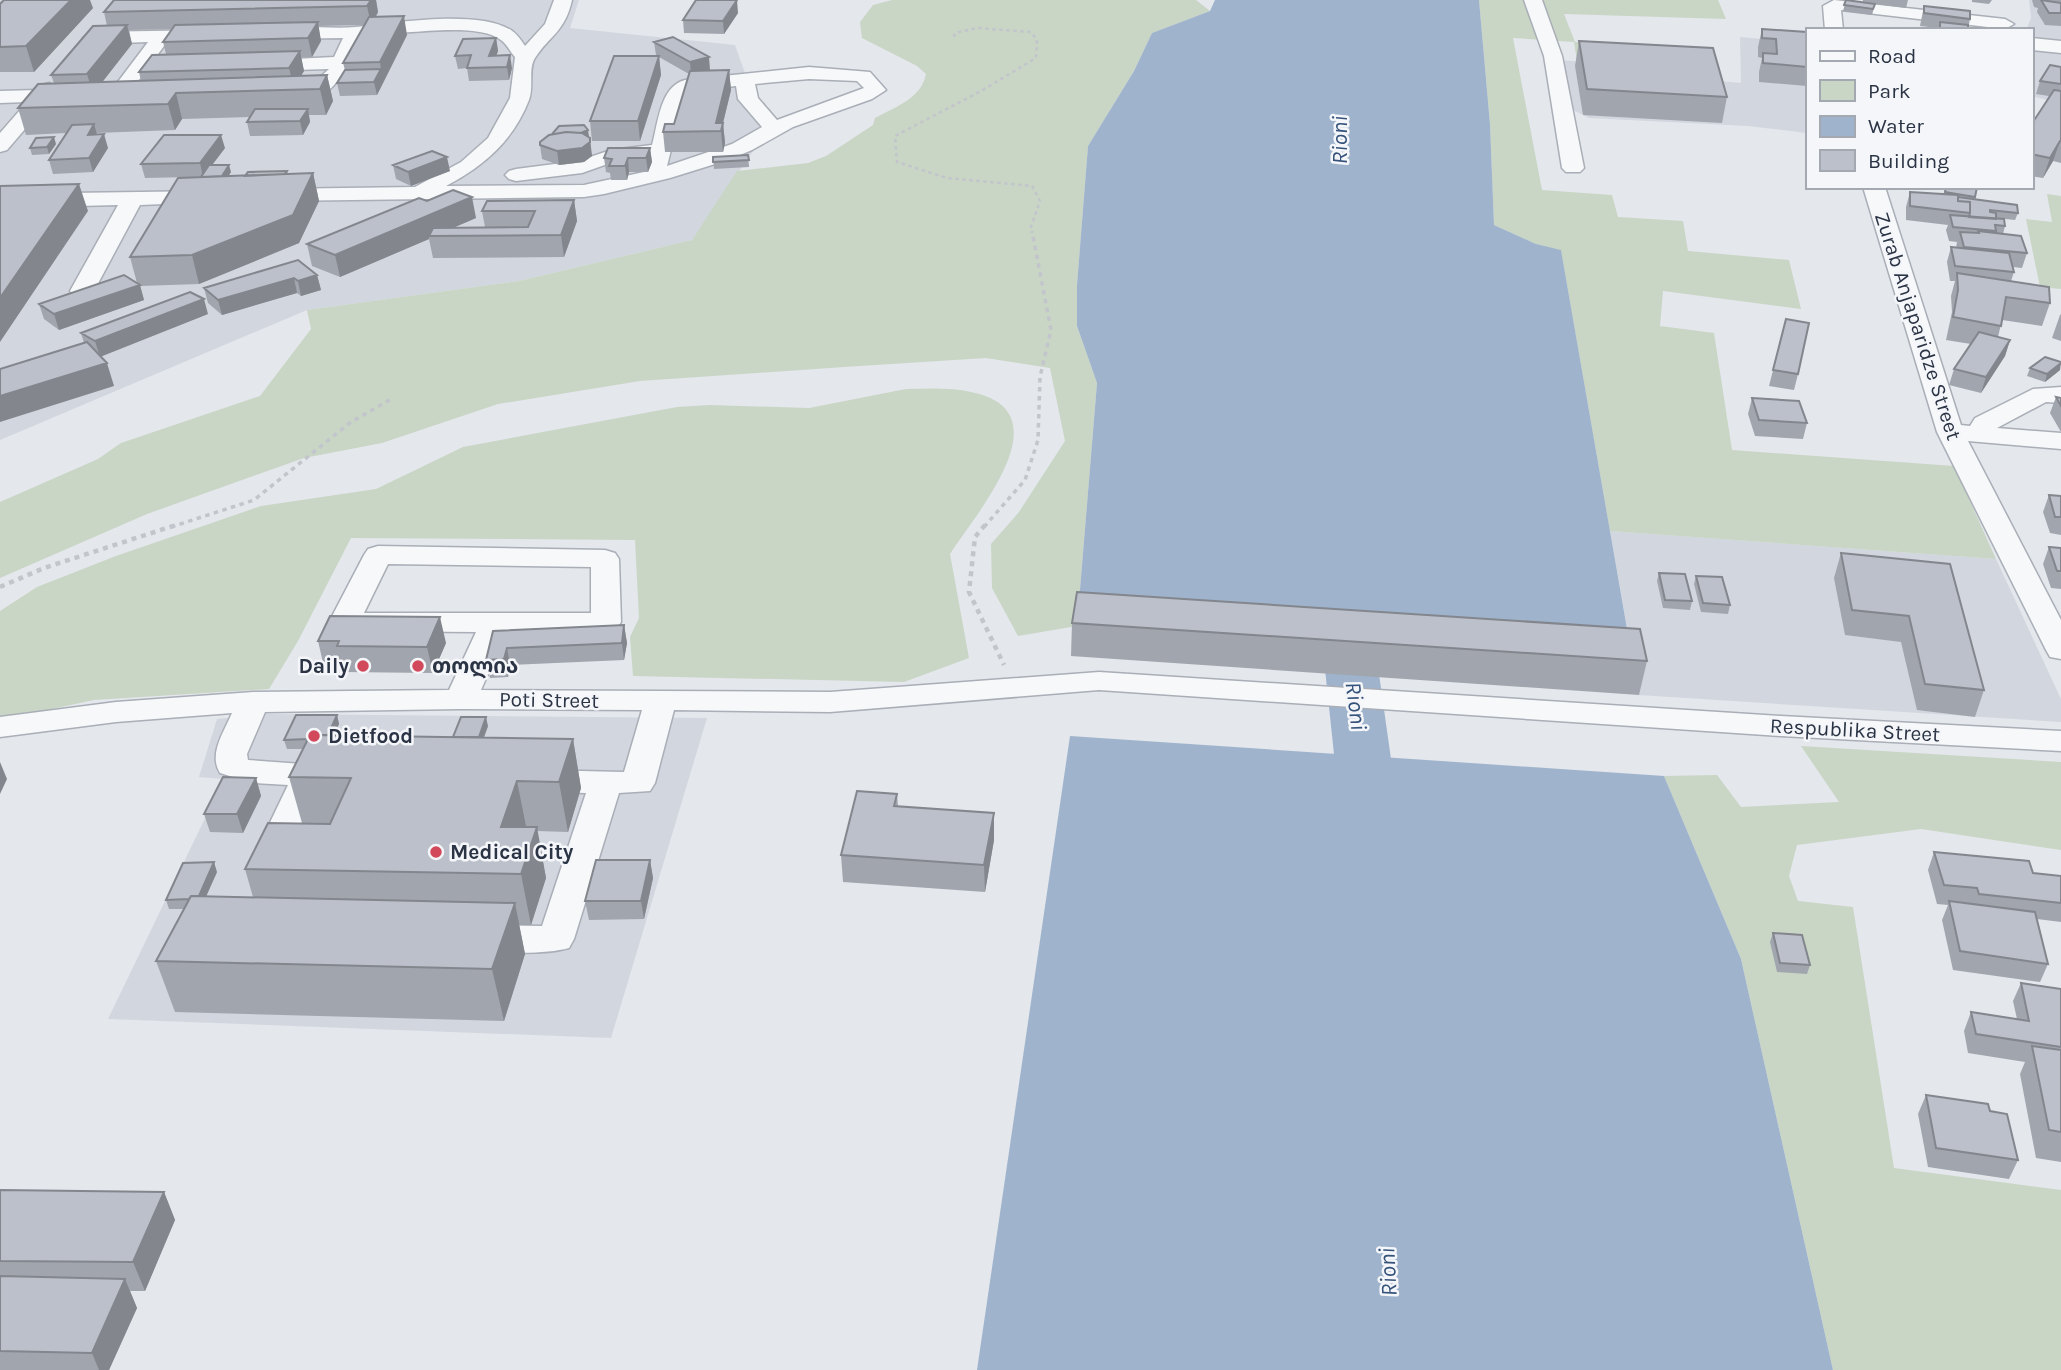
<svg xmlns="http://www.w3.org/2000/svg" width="2061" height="1370" font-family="Karla,'Noto Sans Georgian',sans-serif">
<rect width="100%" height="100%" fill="#e4e7ec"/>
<path fill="#d2d6de" d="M0,0H579L570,28L735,45L766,132L692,240L519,281L307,310L0,440Z
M2029,0H2061V103L2031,96V30H2026L2031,18Z
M1740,37L1807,43V133L1748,126L1589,118L1569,108L1559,60L1715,71L1718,81L1741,83Z
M1610,531L1996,559L2061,699V722L1639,695Z
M265,714L707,718L611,1038L108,1019L224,779L199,777L217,719Z"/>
<path fill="#c9d6c5" d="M892,0H1196L1210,11L1152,33L1134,71L1088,146L1077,285V326L1097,383L1077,626L1018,636L992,588L991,544L1019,512L1065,441L1050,368L986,358L844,367L640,381L498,404L382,443L304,458L147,514L0,578V502L98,459L121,443L260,396L311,329L307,310L519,281L692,240L737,171L808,163L826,156L873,125L875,118C895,107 921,99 926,74L917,66L862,38L860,22L873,5Z
M1479,0H1718L1726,19L1564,14L1575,42L1685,48L1577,61L1574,42L1513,38L1542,190L1612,195L1618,217L1683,221L1688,251L1789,260L1801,309L1663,291L1660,326L1714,333L1732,450L1954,466L1996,559L1610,531L1561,251L1536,244L1494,225L1490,124Z
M2047,194L2061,196V289L2040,287L2026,219L2052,222Z
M906,389C927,389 950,387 971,392C1066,411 977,512 950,554L969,658L904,682L633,676L630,637L639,618L635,540L351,538L298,641L269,689L94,700L0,720V611L37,587L116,556L261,506L376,489L463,447L677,407L710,405L809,408Z
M1801,746L2061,762V850L1921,829L1797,845L1789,876L1798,901L1853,907L1894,1168L2061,1190V1370H1833L1741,959L1664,776L1717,775L1741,807L1839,802Z"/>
<path fill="#9fb4cc" d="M1215,0H1479L1490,124L1494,225L1536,244L1561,250L1633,663L1077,626L1097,383L1077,326V285L1088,146L1134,71L1152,33L1210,11Z
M1070,736L1664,776L1741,959L1833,1370H977Z"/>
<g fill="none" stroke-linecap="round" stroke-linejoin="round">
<path fill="#9fb4cc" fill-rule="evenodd" d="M1347,588L1365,592L1373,603L1377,660L1393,773L1396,831L1387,845L1366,851L1345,845L1336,831V773L1322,641L1321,603L1329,592Z"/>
<defs>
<path id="minor" d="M554,0H572C565,32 550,35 535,58C528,68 534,87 529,100C513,141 484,166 446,186L584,185L644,172L649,155L616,161L582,173L516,181L509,179L505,175L509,171L516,169L578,161L611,150L652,145C658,124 660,86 685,80L809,67L870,72L886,90L872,99L793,127L752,150L728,160L670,178L604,194L584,197L274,201L266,200L263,195L266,190L274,189L415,187L461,162L488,138L510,98L515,57C510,52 507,44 501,40C477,20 394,36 363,35C347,70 331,110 283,98L280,94L283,90L311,85L329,69L261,71L252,65L254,61L334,57L343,38L276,39L270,38L267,34L270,30C297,23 328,30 356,27C395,23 476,9 511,30C517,34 521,40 525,46L545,24ZM809,79L857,81L864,88L777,120L758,98L755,84ZM736,86L738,99L762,127L732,144L667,166L684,98L691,91Z
M1524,0H1542L1562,56L1584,168L1580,172H1566L1562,168L1544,56Z
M1834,0L2005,19L2014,24L2005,29L1841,10L1843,30H1825L1823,6Z
M210,30L219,35L216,39L167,42L122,103L115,105L105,99L148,42L92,44L83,38L92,32Z
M2031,38L2061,41V53L2031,50Z
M49,83L59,89L56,93L7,150L0,152V133L27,102L0,103V91L37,90L42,85Z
M1863,187H1885L1961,425L1970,426L1975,418L2033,389L2061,387V403L2046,402L1997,428L2061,433V449L1968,441L2061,620V659L2050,657L2046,650L1937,432Z
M209,191L217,192L220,197L217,202L140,205L94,291L90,296H74L70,291L118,205L0,208V194Z
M378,546L605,550L615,553L619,559L621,622L617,628L606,631L506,632L481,690L830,692L1099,672L1781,716L2061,731V751L1781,736L1099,690L830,712L674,710L655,783L650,791L619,793L574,939L569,948C544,955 494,954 468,947L463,938L468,929L481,925L542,926L586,793L538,792L526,789L521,781L526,773L538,770L624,772L642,710L461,709L265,712L247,754L248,760L329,766L341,769L346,777L341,785L321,787L287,862L281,870L269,874L257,870L251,862L288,785L252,783L220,773C208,754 224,732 232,713L116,722L0,737V717L116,702L253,692L449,690L476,632L344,631L333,628L329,622L364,555L368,549ZM388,564L591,567V613H364Z"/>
</defs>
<use href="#minor" stroke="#a9aeb7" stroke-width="3"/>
<path stroke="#c2c5cb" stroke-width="2.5" stroke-dasharray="3.5 3.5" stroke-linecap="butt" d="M954,37L955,33L977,28L1031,32L1037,40L1036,58L981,91L895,136L897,162L947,178L1032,186L1040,201L1031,227L1032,233"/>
<path stroke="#c2c5cb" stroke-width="3.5" stroke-dasharray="4.5 4.5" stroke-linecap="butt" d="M171,527L254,500L351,422L393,398
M984,527L1025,480L1038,440L1040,377L1051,330L1032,231"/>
<path stroke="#c2c5cb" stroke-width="4.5" stroke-dasharray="5 5" stroke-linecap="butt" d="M985,525L975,537L969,592L1004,665
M0,587L44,568L176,525"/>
<use href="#minor" fill="#f7f8fa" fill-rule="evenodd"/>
</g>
<path fill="#a1a5ae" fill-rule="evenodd" d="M376,0L378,12L376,17L407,35L377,95L340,96L337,83L345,70L343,63L364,25L318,26L321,41L312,57H301L304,71L300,76L327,75L333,101L326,115H309L310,122L303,135L250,136L247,122L250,117L182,119L175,130L96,133L108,148L93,172L53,174L49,160L66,133L26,135L18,108L54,83L51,75L107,26L104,12ZM172,29L163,42L166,54L139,72L141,81L102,82L132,44L129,30Z
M1846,0L1863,3V0H1908L1906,8L1875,4L1872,15L1843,11Z
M1972,0H1992L1989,4L1972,2Z
M2032,0H2061V26L2045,25L2037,12L2038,8L2034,7Z
M0,4L93,8L34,72H0Z
M1924,6L1970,19L1968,30H1938V28L1920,26Z
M738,13L724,34L684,33L683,20Z
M1762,29L1807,32V86L1759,82V72L1762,58L1758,57V47Z
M496,38L498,51L496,56L512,68L509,80L469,81L467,68L458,69L455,56Z
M1579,41L1727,97L1722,123L1583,115L1575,66Z
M654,42L710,70H729L731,90L723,123L725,143L723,152H665L663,132L674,124L689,74L659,57L661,75L640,141H592L590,121L658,56L656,55Z
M2061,67V163L2053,161L2043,178L2031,176V125L2049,96L2036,94L2040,81Z
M553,133L588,137L592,156L584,162L559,165L542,159L540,145L553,135Z
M56,144L49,154L32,155L30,148Z
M225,148L212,165L231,172L228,176H245L287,171L288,174L313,173L319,201L299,243L199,284L140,286L144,300L59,330L44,319L39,304L137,283L130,257L189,177L145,178L141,164Z
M650,148L652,162L648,172H629L627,180H611L610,173L606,172L604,158Z
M748,155L749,167L714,169L713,157Z
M393,165L450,171L411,186L396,179Z
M1946,187H1977L1974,199L2018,213L2015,220L1996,218L2005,226L2003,234L2027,253L2022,268L2013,267L2014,272L2011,281L2050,303L2042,326L2002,320L1998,337L2010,340L2005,356L1981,393L1949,385L1954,369L1971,344L1946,340L1952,312L1951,296L1955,281H1950L1947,262L1951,247L1956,248L1957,242L1949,241L1946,230L1948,225L1906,220V207L1910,192L1944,194Z
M574,200L577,221L564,257L433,258L429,239L340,277L312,266L307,244L427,201L476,218L455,227H485L482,211Z
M317,275L321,290L301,296L297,293L222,315L208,303L204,288Z
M208,314L101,356L114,386L84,343L81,333Z
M2061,314V341L2052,338L2060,315Z
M1786,319L1798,374L1794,390L1769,386Z
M2030,368L2060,370L2045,382L2027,376Z
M2056,397L2061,398V432L2050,413Z
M1752,398L1807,423L1803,439L1755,436L1748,414Z
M2049,495L2061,496V535L2050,533L2043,512Z
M2049,547L2061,548V589L2051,588L2043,564Z
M1841,553L1950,564L1984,690L1975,717L1917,710L1901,642L1845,635L1834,578Z
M1659,573L1692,601L1690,610L1663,608L1657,581Z
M1696,576L1730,605L1728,614L1701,612L1694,584Z
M1072,623L1647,661L1639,695L1071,656Z
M624,625L627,643L624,660L510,665L508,677L490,678L486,660L493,631Z
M318,641L446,643L433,673L343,672L342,667H324Z
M337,715L339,724L334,735L453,737L488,726L484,738L573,739L581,788L568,832L537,831L546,878L531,925H519L525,954L504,1021L175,1012L156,961L184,909H169L166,900L217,872L206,896L253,897L245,869L302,823L289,777L303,749H287L284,740Z
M256,778L261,796L243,833L210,832L204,814Z
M897,794L898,806L994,813V840L985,892L843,882L841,855Z
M1934,852L2033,873L2061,876V922L2037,919L2048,964L2040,982L1953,970L1942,920L1948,905L1937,904L1928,870Z
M650,860L653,878L644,919L589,920L585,901Z
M1773,933L1810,965L1807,974L1777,972L1770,942Z
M2021,983L2061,989V1162L2036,1158L2020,1074L2025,1062L1968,1053L1964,1031L1971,1012L2017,1019L2013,1001Z
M1926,1095L2018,1160L2009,1179L1928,1167L1918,1114Z
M0,1190L164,1192L175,1220L145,1291H130L137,1308L109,1370H0Z"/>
<path fill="#83868d" d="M71,0H90L93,8L34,72L26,46Z
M371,0H376L378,12L371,25L367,6Z
M737,0L738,13L724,34L723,21Z
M404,16L407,35L377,95L374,82L381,69L380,62Z
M318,22L321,41L312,57L308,38Z
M127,25L132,44L93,94L87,74Z
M496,38L498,51L491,69L489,56Z
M300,51L304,71L294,88L289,68Z
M510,55L512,68L509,80L507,67Z
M659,56L661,75L640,141L638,121Z
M709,57L710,70L691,75L690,62Z
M729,70L731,90L721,131L716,123Z
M327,75L333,101L326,115L320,89Z
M176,93L182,119L175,130L168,104Z
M308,109L310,122L303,135L300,121Z
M723,123L725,143L723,152L721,131Z
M94,124L98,138L88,135Z
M588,130L589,137H574Z
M104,134L108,148L93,172L89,158Z
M221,135L225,148L203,177L200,163Z
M54,137L56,144L49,154L47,147Z
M590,138L592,156L584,162L559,165L557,151Z
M2060,141L2053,161L2043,178L2050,158Z
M650,148L652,162L648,172L646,158Z
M447,157L450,171L411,186L408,172Z
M628,158L629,172L627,180L625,166Z
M229,165L231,172L222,186L220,179Z
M313,173L319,201L299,243L199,284L192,255Z
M79,184L88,211L0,342V298Z
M472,197L476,218L434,236H429V239L340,277L335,255Z
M574,200L577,221L564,257L561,235Z
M317,275L321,290L301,296L298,281Z
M294,278L297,293L222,315L218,300Z
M140,285L144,300L59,330L54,314Z
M204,299L208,314L100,357L95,341Z
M2010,340L2005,356L1981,393L1986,377Z
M107,363L114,386L0,422V396Z
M2061,363L2060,370L2045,382L2047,374Z
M440,617L446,643L433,673L427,647Z
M624,625L627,643L624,660L622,643Z
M507,648L510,665L508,677L504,659Z
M337,715L339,724L328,748L326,739Z
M486,717L488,726L477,755L475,746Z
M573,739L581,788L568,832L559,782Z
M0,762L7,779L0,794Z
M256,778L261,796L243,833L237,814Z
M517,781L527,831L501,827Z
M994,813V840L985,892L984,865Z
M537,827L546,878L531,925L521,874Z
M650,860L653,878L644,919L641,901Z
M214,862L217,872L201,908L198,899Z
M515,903L525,954L504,1021L492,969Z
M164,1192L175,1220L145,1291L133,1262Z
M125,1279L137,1308L109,1370H99L92,1353Z"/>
<path fill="#bbc0ca" stroke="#83868d" stroke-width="2" d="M4,0H71L26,46L0,47V4Z
M114,0H371L367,6L104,12Z
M696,0H737L723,21L683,20Z
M1846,0L1875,4L1873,9L1844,5Z
M2041,0L2061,3V13H2049Z
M1924,6L1970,11V19L1924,13Z
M404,16L380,62L343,63L369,17Z
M318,22L308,38L163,42L175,25Z
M1940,22L1968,25V30L1940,29Z
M127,25L87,74L51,75L93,26Z
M1762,29L1807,32V67L1763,63V53L1777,54L1776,39L1762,38Z
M673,37L709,57L690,62L654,42Z
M496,38L489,56L510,55L507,67L467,68L471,55L455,56L463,39Z
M1579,41L1713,48L1727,97L1587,89Z
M300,51L289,68L139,72L152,55Z
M614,56H659L638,121H590Z
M2050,65L2061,67V84L2040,81Z
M381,69L374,82L337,83L345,70Z
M729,70L716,123H723L721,131L663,132L665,124H674L690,71Z
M327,75L320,89L176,93L168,104L18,108L38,84Z
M2054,90L2061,91V141H2060L2050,158L2031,154V125Z
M255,109H308L300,121L247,122Z
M94,124L88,135L104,134L89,158L49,160L72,125Z
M584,125L588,130L581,133L566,132L555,134L553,133L559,126Z
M566,132L582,133L590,138V142L582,148L557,151L540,145V142L549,135Z
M164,135H221L200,163L141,164Z
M54,137L47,147L30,148L36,138Z
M608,148H650L646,158H628L625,166H609L612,159L604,158Z
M432,151L447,157L408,172L393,165Z
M748,155L749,160L713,162V157Z
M209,165H229L222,176L201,177Z
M287,171L285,174L245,176L248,172Z
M313,173L293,215L192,255L130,257L178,178Z
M79,184L0,298V186Z
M1946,187H1977L1975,197L1945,192Z
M453,190L472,197L335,255L307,244L419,198L427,201Z
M1910,192L1958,195V201L1970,202V213L1910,206Z
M1958,197L2017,205L2018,213L1990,210V212L1996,213V219L1969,217L1970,213V202L1958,201Z
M574,200L561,235L429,236L433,228L528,227L535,211H482L487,201Z
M1950,215L2004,219L2005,226L1995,225L1996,231L1953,227Z
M1978,231L2021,236L2027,253L1964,247L1960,232L1979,233Z
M1951,247L2009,253L2014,272L1955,266Z
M298,260L317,275L298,281L294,278L218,300L204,288Z
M1957,273L2049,287L2050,303L2006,297L2001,326L1953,317L1958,290Z
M124,275L140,285L54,314L39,304Z
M190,292L204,299L95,341L81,333Z
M1786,319L1809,323L1798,374L1773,370Z
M1979,332L2010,340L1986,377L1954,369Z
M87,342L107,363L0,396V369Z
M2045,357L2061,362V363L2047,374L2030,368Z
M2056,397L2061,398V406Z
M1752,398L1799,401L1807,423L1759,420Z
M2049,495L2061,496V517H2055Z
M2049,547L2061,548V571H2057Z
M1841,553L1950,564L1984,690L1925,684L1909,616L1852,610Z
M1659,573L1685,574L1692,601L1665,600Z
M1696,576L1722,577L1730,605L1703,603Z
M1077,592L1640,629L1647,661L1072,623Z
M330,616L440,617L427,647L337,646L339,641H318Z
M624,625L622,643L507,648L504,659L486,660L493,631Z
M296,715H337L328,735H310L308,739L284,740Z
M461,717H486L479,737H453Z
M310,735L573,739L559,782L517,781L501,827H537L521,874L245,869L268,823L330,824L351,778L289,777Z
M223,777L256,778L237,814H204Z
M857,791L897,794L894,806L994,813L984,865L841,855Z
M1934,852L2029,861L2033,873L2061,876V903L1979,894L1977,888L1944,885Z
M596,860H650L641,901H585Z
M214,862L199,896H191L189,899L166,900L183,863Z
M191,896L515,903L492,969L156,961Z
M1949,901L2035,912L2048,964L1960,951Z
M1773,933L1802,935L1810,965L1780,963Z
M2021,983L2061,989V1047L1976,1034L1971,1012L2029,1021Z
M2032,1046L2061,1050V1132L2049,1130Z
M1926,1095L1988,1104L1990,1111L2007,1114L2018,1160L1936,1148Z
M0,1190L164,1192L133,1262L0,1261Z
M0,1276L125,1279L92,1353L0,1351Z"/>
<g fill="#d1495b" stroke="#f4f6f9" stroke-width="2.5">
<circle cx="363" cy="666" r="7"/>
<circle cx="418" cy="666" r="7"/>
<circle cx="314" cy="736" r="7"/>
<circle cx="436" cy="852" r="7"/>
</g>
<g text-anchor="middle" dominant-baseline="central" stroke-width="5" stroke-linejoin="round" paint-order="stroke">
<g font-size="21" fill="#2b3445" stroke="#f4f6f9">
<text transform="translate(1918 326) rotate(72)">Zurab Anjaparidze Street</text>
<text transform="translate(549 700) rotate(1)">Poti Street</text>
<text transform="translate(1855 730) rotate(3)">Respublika Street</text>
</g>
<g font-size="21" font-weight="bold" fill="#2b3445" stroke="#f4f6f9" text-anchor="start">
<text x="349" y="666" text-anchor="end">Daily</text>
<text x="432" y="666">თოლია</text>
<text x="328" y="736">Dietfood</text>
<text x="450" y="852">Medical City</text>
</g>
<g font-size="23" font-style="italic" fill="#34527a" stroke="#f4f6f9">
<text transform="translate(1339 140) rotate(-90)">Rioni</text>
<text transform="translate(1356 706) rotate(83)">Rioni</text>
<text transform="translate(1388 1272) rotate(-93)">Rioni</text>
</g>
</g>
<rect x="1806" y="28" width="228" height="161" fill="#f4f6f9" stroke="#a4a8b1" stroke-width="2"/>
<rect x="1820" y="51" width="35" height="10" fill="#f7f8fa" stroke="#a4a8b1" stroke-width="2"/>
<text x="1868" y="63" font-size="21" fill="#2b3445">Road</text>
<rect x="1820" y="80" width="35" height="21" fill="#c9d6c5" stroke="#a4a8b1" stroke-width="2"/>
<text x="1868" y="98" font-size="21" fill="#2b3445">Park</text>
<rect x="1820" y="116" width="35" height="21" fill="#9fb4cc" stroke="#a4a8b1" stroke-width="2"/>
<text x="1868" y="133" font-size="21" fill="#2b3445">Water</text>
<rect x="1820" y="150" width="35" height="21" fill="#bbc0ca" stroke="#a4a8b1" stroke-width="2"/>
<text x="1868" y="168" font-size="21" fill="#2b3445">Building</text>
</svg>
